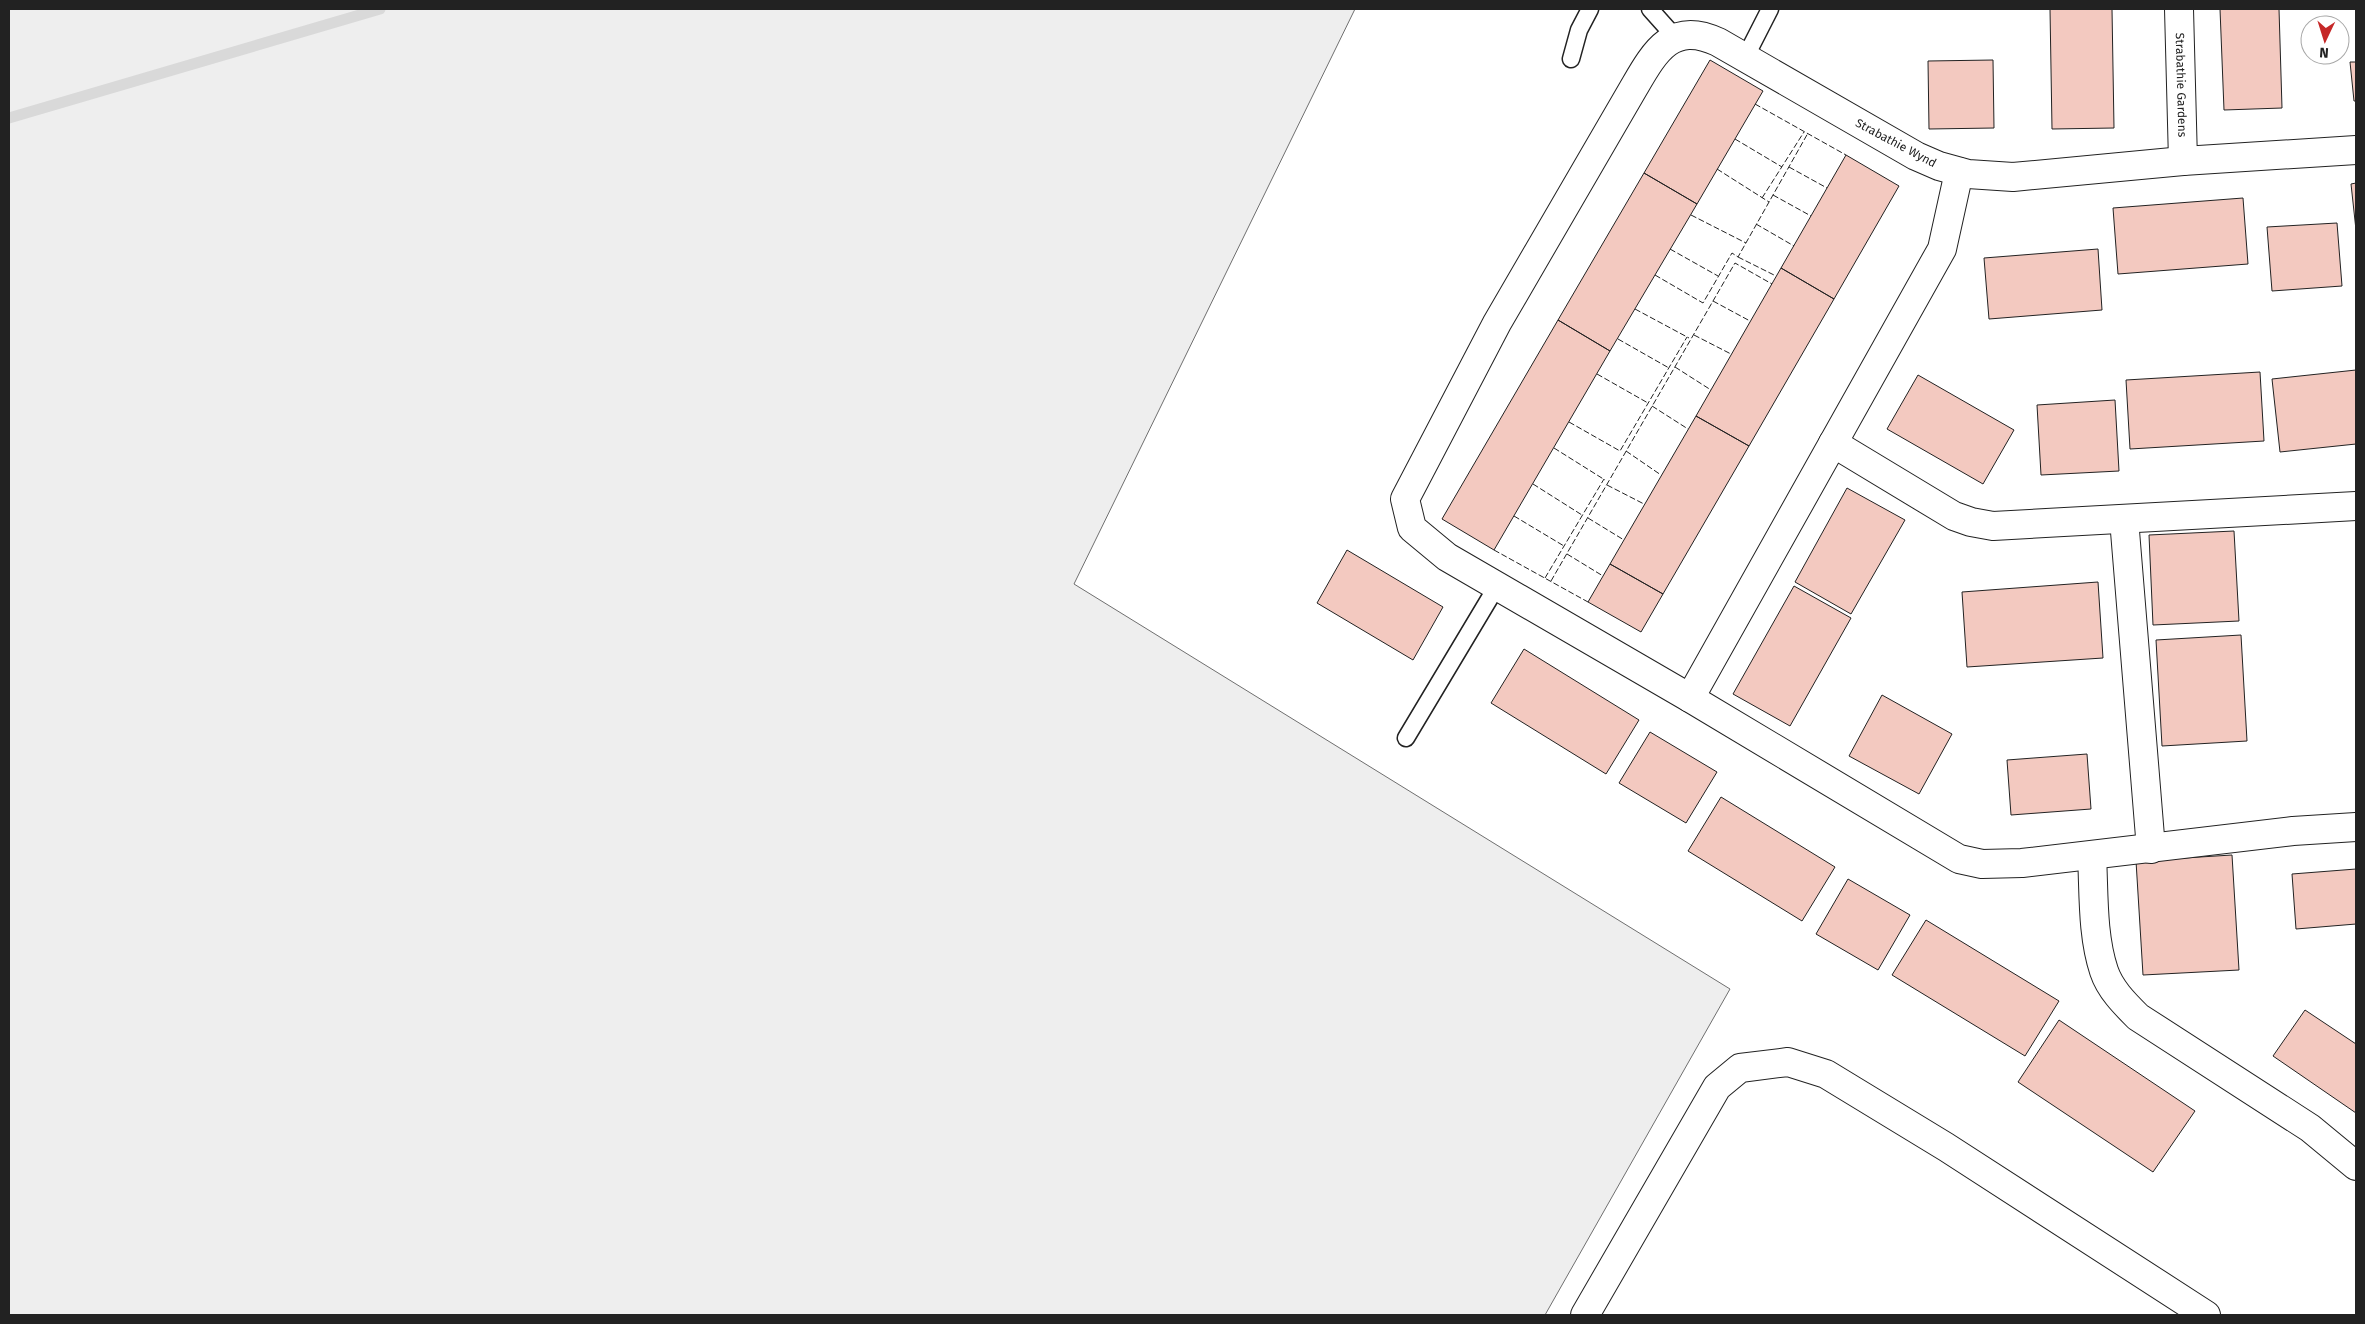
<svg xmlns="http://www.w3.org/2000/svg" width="2365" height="1324" font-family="'Fira Sans',sans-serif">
<rect width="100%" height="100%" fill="#fff"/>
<path fill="#eee" stroke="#6f6f6f" d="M9,9H1355L1074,584L1730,989L1545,1315H9Z"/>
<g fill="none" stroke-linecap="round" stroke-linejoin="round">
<path stroke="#d9d9d9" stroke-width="11" d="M9,118L380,9"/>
</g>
<path fill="#f3c9c0" stroke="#222" d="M2050,9H2112L2114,128L2052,129Z
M2220,9H2279L2282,108L2224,110Z
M1710,60L1763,91L1697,204L1644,173Z
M1993,60L1994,128L1929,129L1928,61Z
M2350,62H2356V101H2354Z
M1846,155L1899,186L1834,299L1781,268Z
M1644,173L1697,204L1610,351L1558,320Z
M2356,183V230L2351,184Z
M2243,198L2248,264L2118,274L2113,208Z
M2337,223L2342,286L2272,291L2267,227Z
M2098,249L2102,310L1989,319L1984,258Z
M1781,268L1834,299L1749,446L1696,416Z
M1558,320L1610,351L1494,550L1442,519Z
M2356,370V444L2280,452L2272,379Z
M2260,372L2264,441L2130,449L2126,380Z
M1918,375L2014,430L1983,484L1887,429Z
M2115,400L2119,471L2041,475L2037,405Z
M1696,416L1749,446L1663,594L1610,564Z
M1847,488L1905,520L1851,614L1795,582Z
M2234,531L2239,621L2153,625L2149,535Z
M1347,550L1443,607L1413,660L1317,603Z
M1610,564L1663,594L1641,632L1588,602Z
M2098,582L2103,658L1967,667L1962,592Z
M1794,586L1851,618L1790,726L1733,694Z
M2241,635L2247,741L2162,746L2156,640Z
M1524,649L1639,720L1606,774L1491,703Z
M1882,695L1952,734L1919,794L1849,756Z
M1650,732L1717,772L1686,823L1619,783Z
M2087,754L2091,809L2011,815L2007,760Z
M1721,797L1835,867L1802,921L1688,851Z
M2232,855L2239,970L2143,975L2136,861Z
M2356,869V924L2296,929L2292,874Z
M1848,879L1910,915L1878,970L1816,934Z
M1926,920L2059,1001L2025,1056L1892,975Z
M2305,1010L2356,1044V1113L2273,1056Z
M2059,1020L2195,1111L2153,1172L2018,1082Z"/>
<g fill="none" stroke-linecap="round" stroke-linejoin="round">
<defs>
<path id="service" d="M1650,9L1675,37
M1745,58L1770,9
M1571,59L1579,30L1590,9
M1406,738L1497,586"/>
<g id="minor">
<path id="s1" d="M2179,9L2183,161"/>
<path d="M2356,150L2183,161L2013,177L1968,174L1939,166L1916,156L1718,42C1671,20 1654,53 1633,89L1497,323L1405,499L1412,528L1447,557L1690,698L1959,859L1982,864L2022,863L2293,831L2356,827"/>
<path d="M1833,443L1954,516L1971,522L1993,526L2356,506"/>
<path d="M2124,519L2151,849"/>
<path d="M1690,698L1942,249L1959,172"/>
<path d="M2092,856C2094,893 2092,935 2104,971C2110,989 2124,1003 2138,1017L2310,1128L2356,1166"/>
<path d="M1585,1315L1717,1087L1740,1068L1788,1062L1826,1074L1946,1147L2206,1315"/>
</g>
</defs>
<use href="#service" stroke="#222" stroke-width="19"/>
<use href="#minor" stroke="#222" stroke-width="30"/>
<use href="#service" stroke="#fff" stroke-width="16"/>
<use href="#minor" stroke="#fff" stroke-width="28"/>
<path stroke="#222" stroke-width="1" stroke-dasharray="6 2.5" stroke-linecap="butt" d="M1755,104L1846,155
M1735,139L1782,167
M1789,167L1827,188
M1717,169L1769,202
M1773,195L1811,216
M1762,198L1804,132
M1691,215L1746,243
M1756,224L1794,246
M1670,249L1718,276
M1738,257L1776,276
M1655,275L1703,303L1732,253L1738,257L1808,133
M1713,301L1750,321
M1635,309L1689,338
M1694,335L1731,354
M1618,339L1669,368
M1675,367L1711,390
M1597,374L1648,403
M1652,406L1688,429
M1569,422L1620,451L1687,337
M1554,448L1605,480
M1626,451L1661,475
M1533,484L1582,515
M1607,485L1644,504
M1514,516L1564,546
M1588,518L1624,540
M1494,550L1588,602
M1567,554L1603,576
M1545,578L1604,479
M1551,581L1735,263L1772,284"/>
</g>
<g text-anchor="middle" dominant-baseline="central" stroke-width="4" stroke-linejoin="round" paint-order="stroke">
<g font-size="12" fill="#222" stroke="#fff">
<text stroke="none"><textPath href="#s1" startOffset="76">Strabathie Gardens</textPath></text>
<text transform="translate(1896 143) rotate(28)">Strabathie Wynd</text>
</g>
</g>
<rect width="2365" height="1324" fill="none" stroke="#222222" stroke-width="20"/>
<g transform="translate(2325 40) rotate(184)"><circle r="24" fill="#ffffff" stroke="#a7a7a7"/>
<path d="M0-4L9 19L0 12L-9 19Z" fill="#c62828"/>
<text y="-8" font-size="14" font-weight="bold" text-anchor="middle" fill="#222222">N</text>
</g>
</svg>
